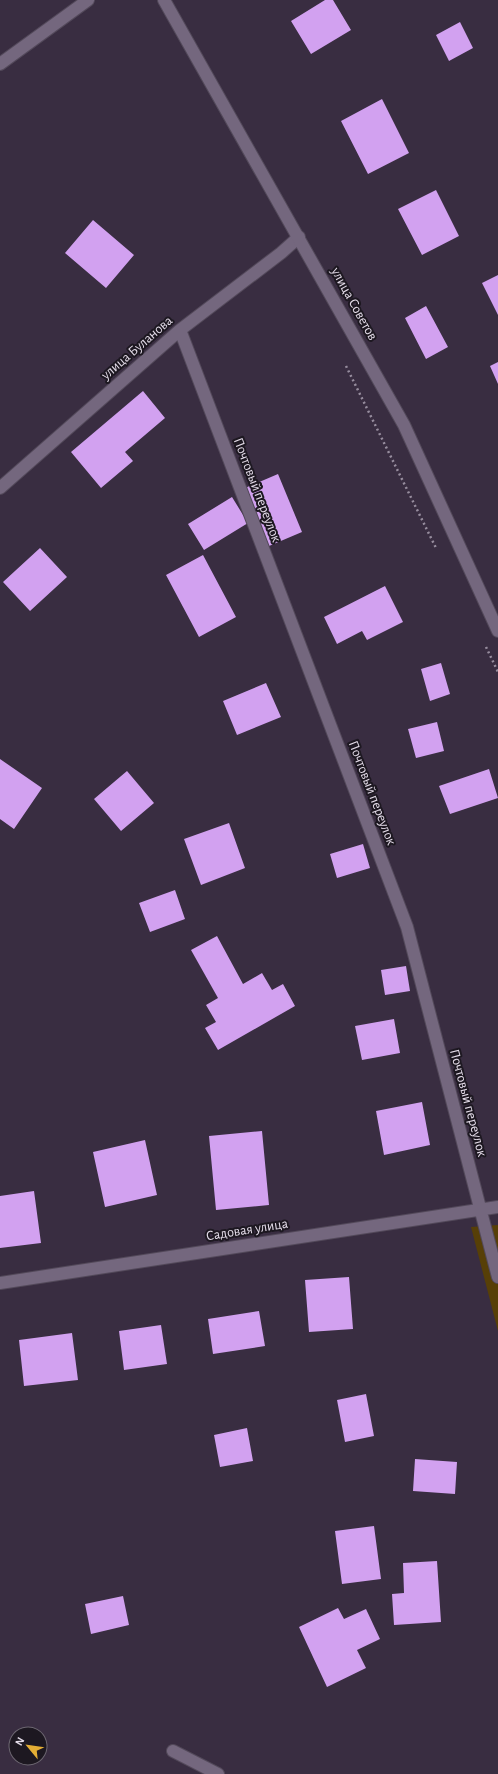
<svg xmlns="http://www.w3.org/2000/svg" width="498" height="1774" font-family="'Alegreya Sans',sans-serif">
<rect width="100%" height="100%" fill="#392d41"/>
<path fill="#573f07" d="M498,1225V1331L471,1227Z"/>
<path fill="#d2a1f0" d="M325,0H333L351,30L311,54L291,21Z
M460,22L473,48L449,61L436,35Z
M382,99L409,153L368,174L341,121Z
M436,190L459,236L422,255L398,209Z
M93,220L134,255L106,288L65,253Z
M498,275V315L482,283Z
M426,306L448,347L426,359L405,318Z
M498,362V384L490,366Z
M143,391L165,418L125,452L133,461L101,488L71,452Z
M278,474L302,532L269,546L245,488Z
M232,497L248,523L204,550L188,524Z
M40,548L67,577L30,611L3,582Z
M203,555L236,617L199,637L166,575Z
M385,586L403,622L367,640L362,631L337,644L324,617Z
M441,663L450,694L430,701L421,669Z
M266,683L281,717L237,735L223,701Z
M437,722L444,751L416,758L408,729Z
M0,759L42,788L14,829L0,819Z
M489,769L498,798L450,814L439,786Z
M127,771L154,803L121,831L94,799Z
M229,823L245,868L201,885L184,839Z
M363,844L370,868L337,878L330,854Z
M175,890L185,919L150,932L139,903Z
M217,936L243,984L262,973L272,990L283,984L295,1006L218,1050L205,1028L216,1022L206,1005L218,998L191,950Z
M406,966L410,991L385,995L381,970Z
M394,1019L400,1053L362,1060L355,1026Z
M422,1102L430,1145L384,1155L376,1111Z
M262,1131L269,1205L216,1210L209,1136Z
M145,1140L157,1195L105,1207L93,1152Z
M34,1191L41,1243L0,1248V1196Z
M349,1277L353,1329L309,1332L305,1280Z
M259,1311L265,1346L213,1354L208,1319Z
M161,1325L167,1364L124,1370L119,1331Z
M72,1333L78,1380L24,1386L19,1340Z
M366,1394L374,1436L345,1442L337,1400Z
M247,1428L253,1461L220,1467L214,1435Z
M415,1459L457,1462L455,1494L413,1491Z
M374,1526L381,1579L342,1584L335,1531Z
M437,1561L441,1622L394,1625L392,1594L404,1593L403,1563Z
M123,1596L129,1625L91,1634L85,1604Z
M338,1608L344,1619L366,1609L380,1639L357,1650L366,1668L327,1687L299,1627Z"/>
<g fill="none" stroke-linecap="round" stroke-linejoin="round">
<defs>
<path id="service" d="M173,1751L218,1774"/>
<path id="minor" d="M0,64L88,0
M180,330L407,927L498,1277
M0,488L180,330L281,253L299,237
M0,1283L498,1207"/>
<path id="secondary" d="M164,0L404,425L498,631"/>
</defs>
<use href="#service" stroke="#53495a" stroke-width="14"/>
<use href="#minor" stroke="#53495a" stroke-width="14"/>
<use href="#secondary" stroke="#53495a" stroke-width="14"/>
<path stroke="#978d9e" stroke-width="2.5" stroke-dasharray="2 3" stroke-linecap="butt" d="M346,366L436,548
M486,647L498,672"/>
<use href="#service" stroke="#74677e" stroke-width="12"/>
<use href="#minor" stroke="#74677e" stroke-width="12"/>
<use href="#secondary" stroke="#74677e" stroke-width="12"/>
</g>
<g text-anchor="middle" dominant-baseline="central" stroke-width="4" stroke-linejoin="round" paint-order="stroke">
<g font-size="14" fill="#e5ddea" stroke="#1d1821">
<text transform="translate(354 304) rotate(61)">улица Советов</text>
<text transform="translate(137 348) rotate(-41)">улица Буланова</text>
<text transform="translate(257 490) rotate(69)">Почтовый переулок</text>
<text transform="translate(372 793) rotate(69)">Почтовый переулок</text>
<text transform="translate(468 1103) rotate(75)">Почтовый переулок</text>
<text transform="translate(247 1230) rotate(-9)">Садовая улица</text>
</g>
</g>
<g transform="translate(28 1746) rotate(299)"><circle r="19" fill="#1d1821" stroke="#6d6771"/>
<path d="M0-3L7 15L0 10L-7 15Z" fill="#e4ae35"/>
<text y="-6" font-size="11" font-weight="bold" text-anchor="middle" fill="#e5ddea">N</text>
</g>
</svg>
